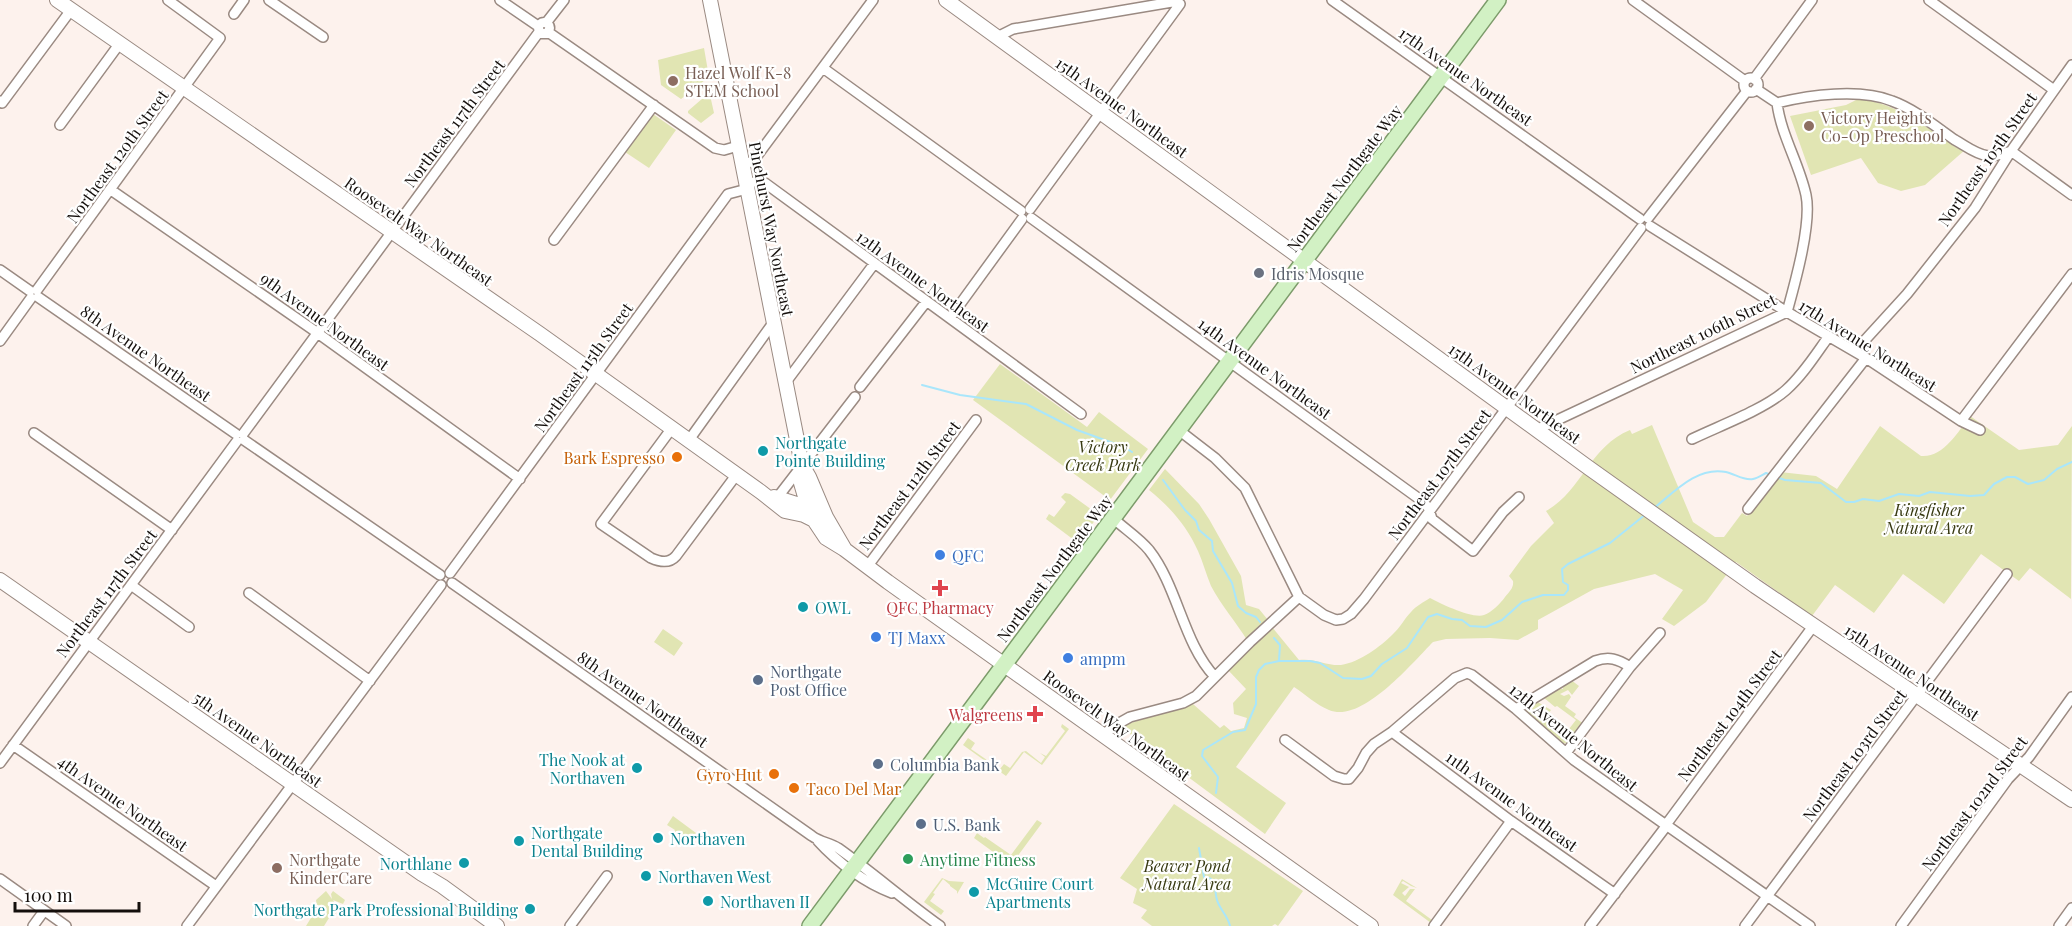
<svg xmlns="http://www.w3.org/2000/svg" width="2072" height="926" font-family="'Playfair Display',serif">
<rect width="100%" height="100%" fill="#fdf2ed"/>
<path fill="#e1e5b3" d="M704,48L709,77L681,99L661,85L658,60Z
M710,95L714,113L701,123L688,113V111L703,98Z
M1858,99C1895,102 1928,128 1957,148L1965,150L1925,185L1901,191L1878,183L1861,158L1811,175L1790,116L1846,105Z
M653,114L676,130L649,168L625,152Z
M1000,364L1087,427L1099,412L1148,449L1110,500L973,400Z
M1970,416L2019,450L2058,445L2072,426L2071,599L2030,568L2019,581L1981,554L1944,604L1903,574L1874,613L1835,585L1812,616L1736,562L1706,602L1674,626L1662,619L1683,590L1655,574L1594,589L1538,620V629L1518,640L1490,638L1446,639L1433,642C1412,663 1362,724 1329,710C1316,705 1305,694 1294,687L1236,767L1286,803L1265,834L1122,728L1124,725L1193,704L1220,728L1224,725L1231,731L1244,728L1247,718L1234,714L1233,703L1246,689L1228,670L1272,627L1299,660C1315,658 1327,666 1341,665C1360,662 1380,647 1393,634C1400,628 1404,619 1411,612C1416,606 1424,602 1430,598C1441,604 1473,619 1484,615C1492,612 1500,604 1505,597C1509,592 1514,588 1513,581L1509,576L1531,546L1554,523L1546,511C1581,492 1590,446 1630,430L1632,434L1652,425L1693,522L1715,537H1724L1742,513L1747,516L1780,472L1816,476L1837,489L1880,426L1921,456C1943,458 1958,432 1970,416Z
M1165,469L1199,504L1209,519L1241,576L1246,605L1259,609L1268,620L1247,640C1236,622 1221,605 1211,586C1206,574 1203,562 1198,551C1187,526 1170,507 1149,490Z
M1065,493L1070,494L1099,515L1078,543L1046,519L1049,514L1054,517L1066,502L1061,497Z
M663,629L683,643L674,656L654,642Z
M1571,680L1579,686L1572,695L1568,690L1560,694L1564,696L1569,694L1571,697L1565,706L1576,714L1574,717L1584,724L1570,742L1562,744L1526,711L1529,706L1536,701L1551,710L1545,718L1565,734L1576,720L1557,706L1555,707L1543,697L1558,688L1563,689V686Z
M1062,724L1069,729L1042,765L1024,752L1006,776L963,745L968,738L975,743L971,749L1000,769L1004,764L1010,768L1022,752L1026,751L1041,763L1045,757L1040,753L1046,756L1065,731L1061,727Z
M1174,804L1303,891L1278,926L1275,924L1272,926H1152L1141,918L1147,910L1133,903L1137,889L1120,878Z
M673,816L696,833L688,844L673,834L675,830L667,825Z
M1037,820L1042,823L1011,865L974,838L977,833L984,838L985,837L1011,855Z
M942,878L949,881L964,882L957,894V891L950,886V885L943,879L933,893L935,894L930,901L944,911L941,915L924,902Z
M1402,879L1417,888L1411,886L1403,881L1401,883L1409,887L1402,893L1405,896L1410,889H1415L1406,901L1432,920L1431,923L1393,895Z
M326,891L332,899L331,894L333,891L345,900L343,904L333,900L340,910L329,918L324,926H306L317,908L316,900Z"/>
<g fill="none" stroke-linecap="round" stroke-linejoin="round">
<path stroke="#a9e6fb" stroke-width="2" d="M922,385L960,395L1026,404L1077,430L1124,447L1132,452
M1776,477L1785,480L1821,483L1846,502H1854L1863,499L1879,501L1899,494L1919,496L1930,492L1970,496L1984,495L1994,484L2007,477H2015L2028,484L2044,480L2057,469L2072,462
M1163,480L1185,510L1196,521L1199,530L1212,541L1213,551L1232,583L1238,606L1246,613L1256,617L1260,622
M1653,509C1674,492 1697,466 1726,472C1735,474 1744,481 1753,479C1758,478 1762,475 1766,473L1771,475
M1274,638L1280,645L1279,660
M1216,793L1218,777L1202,756L1203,750L1233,732L1245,730L1256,704V677L1259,670L1265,664L1279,661H1310L1320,663L1343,678L1362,679L1371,676L1382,664L1407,648L1428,617L1437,614L1452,619L1462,620L1470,626L1486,627L1502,620L1522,602L1543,595H1564L1568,590V585L1563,582L1562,569L1568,564L1610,543L1646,514
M1199,848L1204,877C1208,878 1210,877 1213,881C1216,886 1215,894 1217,900C1220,910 1228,916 1230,926"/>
<defs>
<path id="street" d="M269,0L323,37
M500,0L538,26
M1332,0L1640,219
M1633,0L1745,81
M1929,0L2054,90
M234,14L244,0
M538.5 28a5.5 5.5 0 1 1 11 0a5.5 5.5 0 1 1-11 0Z
M546,23L564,0
M548,32L715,148L724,150L738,146
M997,37L1013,29L1178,1
M823,68L1021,211
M1744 85a7 7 0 1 1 14 0a7 7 0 1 1-14 0Z
M1754,79L1812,0
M1756,89L1777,103
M0,101L2,103L71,10
M1777,103C1809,95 1860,88 1892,101C1914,109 1935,126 1955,140C1966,146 1975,154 1988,156C1995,157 2004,153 2011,151L2072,195
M60,125L120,43
M742,164L751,162L757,156L873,0
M746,184L758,181L765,183L1081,414
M111,190L312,329L520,479
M1030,209L1180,4
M1031,218L1418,498L1428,507L1432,519L1473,551L1503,512L1519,497
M1648,218L1747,91
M1650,226L1787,312L1866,358L1961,421L1980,430
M554,240L654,105
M0,270L30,291
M37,290L220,38L168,0
M38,297L236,434
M950,318L1022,219
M0,341L31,298
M1855,351L1907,294L1975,208L2011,151L2072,65
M786,382L874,264
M860,387L926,302
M1961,421L2072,274
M672,428L601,524L651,558C660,562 669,564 676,556L737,474
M1536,430L1787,312C1795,283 1812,223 1806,195C1799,163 1781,135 1777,103
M1180,431L1215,458L1245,488L1299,597L1324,615L1336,620L1343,619L1351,614L1364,599L1641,228
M34,433L172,530
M243,434L539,32
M1692,439C1721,425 1763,410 1786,390C1803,375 1816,354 1829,336
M244,440L440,575
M689,440L773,323
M777,498L855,397
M1748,509L1866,358
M1114,519C1125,529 1139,538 1149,550C1178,587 1183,643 1215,677
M867,567L976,420
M450,573L728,194L747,189
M452,583L812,836C820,842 830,843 838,848C873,873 905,901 940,926
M131,585L189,627
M249,593L370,681
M1516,709L1595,661C1609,656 1618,659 1630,667
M1392,732L1511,821L1615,894
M1103,735L1114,726L1130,717L1183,703L1196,696L1250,642L1299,597
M1285,740L1334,776L1344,779H1349L1358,768L1366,753L1374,744L1392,732L1455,678L1467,673L1472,675L1516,709L1574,760L1663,823
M13,745L216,886
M1566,753L1630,667L1660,633
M0,763L237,441
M1668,822L1814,625
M1669,827L1810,926
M818,841C837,862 865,883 892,893
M0,879L66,926
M33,926L44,911
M187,926L441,585
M570,926L607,876
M1434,926L1511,821
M1590,926L1664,829
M1745,926L2007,574
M1901,926L2008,779L2029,757L2072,697
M2059,926L2072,908"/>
<path id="secondary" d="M57,0L540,334L761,492L785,511L804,515L814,520
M710,0L802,465L801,483L806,500L814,520L826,538L844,549L888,582L1371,926
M946,0L1589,468L1755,586L2072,800
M802,465L809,477L826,517
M774,497L809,508L826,517L844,548
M0,580L422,874L442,886L497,926"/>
<path id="primary" d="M810,926L1498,0"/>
</defs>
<use href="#street" stroke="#9a8a82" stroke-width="12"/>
<use href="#secondary" stroke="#9a8a82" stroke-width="16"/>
<use href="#primary" stroke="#7c9b6a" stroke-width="18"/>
<use href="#street" stroke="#fff" stroke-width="9"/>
<use href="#secondary" stroke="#fff" stroke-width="14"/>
<use href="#primary" stroke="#d2f1c4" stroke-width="15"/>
</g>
<g fill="#8d6e63" stroke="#fff" stroke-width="2">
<circle cx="673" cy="81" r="6"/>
<circle cx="1809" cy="126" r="6"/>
<circle cx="277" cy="868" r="6"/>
</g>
<circle fill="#6b7280" stroke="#fff" stroke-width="2" cx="1259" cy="273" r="6"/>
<g fill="#0f9aa8" stroke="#fff" stroke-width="2">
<circle cx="763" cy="451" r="6"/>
<circle cx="803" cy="607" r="6"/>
<circle cx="637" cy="768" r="6"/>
<circle cx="658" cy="838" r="6"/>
<circle cx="519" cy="841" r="6"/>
<circle cx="464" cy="863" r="6"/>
<circle cx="646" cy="876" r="6"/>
<circle cx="974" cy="892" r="6"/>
<circle cx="708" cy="901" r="6"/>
<circle cx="530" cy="909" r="6"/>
</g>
<g fill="#e8710a" stroke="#fff" stroke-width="2">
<circle cx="677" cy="457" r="6"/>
<circle cx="774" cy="774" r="6"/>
<circle cx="794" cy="788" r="6"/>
</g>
<g fill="#3f7fe0" stroke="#fff" stroke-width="2">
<circle cx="940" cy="555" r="6"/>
<circle cx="876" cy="637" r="6"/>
<circle cx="1068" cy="658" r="6"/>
</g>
<g fill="#e0444e" stroke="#fff" stroke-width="2">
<path d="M937 579h6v6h6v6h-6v6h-6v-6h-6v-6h6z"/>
<path d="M1032 705h6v6h6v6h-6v6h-6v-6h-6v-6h6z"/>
</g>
<g fill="#5c6f8a" stroke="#fff" stroke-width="2">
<circle cx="758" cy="680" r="6"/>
<circle cx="878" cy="764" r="6"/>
<circle cx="921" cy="824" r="6"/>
</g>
<circle fill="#2e9e5b" stroke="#fff" stroke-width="2" cx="908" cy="859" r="6"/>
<g text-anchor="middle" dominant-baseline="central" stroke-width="4.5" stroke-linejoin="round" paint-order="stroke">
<g font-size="16" fill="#785e54" stroke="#fff" text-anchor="start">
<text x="685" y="72">Hazel Wolf K-8<tspan x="685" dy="18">STEM School</tspan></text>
<text x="1821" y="117">Victory Heights<tspan x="1821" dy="18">Co-Op Preschool</tspan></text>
<text x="289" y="859">Northgate<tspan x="289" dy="18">KinderCare</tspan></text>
</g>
<g font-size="16" fill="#140f0c" stroke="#fff">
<text transform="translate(1466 76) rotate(35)">17th Avenue Northeast</text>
<text transform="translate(1122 107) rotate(36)">15th Avenue Northeast</text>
<text transform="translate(454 123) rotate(-53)">Northeast 117th Street</text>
<text transform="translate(117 156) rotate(-54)">Northeast 120th Street</text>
<text transform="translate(1987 159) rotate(-55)">Northeast 105th Street</text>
<text transform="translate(1344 178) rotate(-53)">Northeast Northgate Way</text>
<text transform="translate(772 229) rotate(79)">Pinehurst Way Northeast</text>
<text transform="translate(419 231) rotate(35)">Roosevelt Way Northeast</text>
<text transform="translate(923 281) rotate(36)">12th Avenue Northeast</text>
<text transform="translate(325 321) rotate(36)">9th Avenue Northeast</text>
<text transform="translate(1703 333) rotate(-26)">Northeast 106th Street</text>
<text transform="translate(1868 345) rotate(32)">17th Avenue Northeast</text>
<text transform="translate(146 353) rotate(35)">8th Avenue Northeast</text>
<text transform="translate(583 367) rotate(-54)">Northeast 115th Street</text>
<text transform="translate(1265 368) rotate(36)">14th Avenue Northeast</text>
<text transform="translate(1515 393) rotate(36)">15th Avenue Northeast</text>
<text transform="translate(1439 474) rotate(-53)">Northeast 107th Street</text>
<text transform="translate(909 485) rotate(-53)">Northeast 112th Street</text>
<text transform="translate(1054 568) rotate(-53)">Northeast Northgate Way</text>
<text transform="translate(106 593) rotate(-53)">Northeast 117th Street</text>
<text transform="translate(1912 672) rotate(34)">15th Avenue Northeast</text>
<text transform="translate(643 699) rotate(35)">8th Avenue Northeast</text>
<text transform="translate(1729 715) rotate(-53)">Northeast 104th Street</text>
<text transform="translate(1117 725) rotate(36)">Roosevelt Way Northeast</text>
<text transform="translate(1574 737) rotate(39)">12th Avenue Northeast</text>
<text transform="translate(258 739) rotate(35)">5th Avenue Northeast</text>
<text transform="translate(1854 755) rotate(-53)">Northeast 103rd Street</text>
<text transform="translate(1512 801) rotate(36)">11th Avenue Northeast</text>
<text transform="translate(123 803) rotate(35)">4th Avenue Northeast</text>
<text transform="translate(1974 803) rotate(-53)">Northeast 102nd Street</text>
</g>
<g font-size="16" fill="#5b616d" stroke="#fff" text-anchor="start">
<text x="1271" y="273">Idris Mosque</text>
</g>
<g font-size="16" fill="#0d838f" stroke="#fff" text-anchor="start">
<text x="775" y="442">Northgate<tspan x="775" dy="18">Pointe Building</tspan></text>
<text x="815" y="607">OWL</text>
<text x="625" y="759" text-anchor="end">The Nook at<tspan x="625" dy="18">Northaven</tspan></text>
<text x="531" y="832">Northgate<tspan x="531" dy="18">Dental Building</tspan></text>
<text x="670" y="838">Northaven</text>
<text x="452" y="863" text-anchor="end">Northlane</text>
<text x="658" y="876">Northaven West</text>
<text x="986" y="883">McGuire Court<tspan x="986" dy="18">Apartments</tspan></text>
<text x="720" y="901">Northaven II</text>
<text x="518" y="909" text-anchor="end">Northgate Park Professional Building</text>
</g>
<g font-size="16" font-style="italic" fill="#373911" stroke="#fff">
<text x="1103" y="446">Victory<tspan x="1103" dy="18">Creek Park</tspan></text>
<text x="1929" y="509">Kingfisher<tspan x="1929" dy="18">Natural Area</tspan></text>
<text x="1187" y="865">Beaver Pond<tspan x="1187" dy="18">Natural Area</tspan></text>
</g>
<g font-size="16" fill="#c56008" stroke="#fff" text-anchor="end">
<text x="665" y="457">Bark Espresso</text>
<text x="762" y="774">Gyro Hut</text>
<text x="806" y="788" text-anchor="start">Taco Del Mar</text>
</g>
<g font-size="16" fill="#366cbe" stroke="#fff" text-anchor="start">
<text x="952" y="555">QFC</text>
<text x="888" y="637">TJ Maxx</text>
<text x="1080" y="658">ampm</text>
</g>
<g font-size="16" fill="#be3a42" stroke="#fff">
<text x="940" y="607">QFC Pharmacy</text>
<text x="1023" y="714" text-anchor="end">Walgreens</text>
</g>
<g font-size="16" fill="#4e5e75" stroke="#fff" text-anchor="start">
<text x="770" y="671">Northgate<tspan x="770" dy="18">Post Office</tspan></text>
<text x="890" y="764">Columbia Bank</text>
<text x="933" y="824">U.S. Bank</text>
</g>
<g font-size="16" fill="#27864d" stroke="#fff" text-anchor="start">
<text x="920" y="859">Anytime Fitness</text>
</g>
</g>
<path d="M15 902v9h124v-9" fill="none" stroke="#140f0c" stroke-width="3"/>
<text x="24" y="902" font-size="18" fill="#140f0c" stroke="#ffffff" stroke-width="4.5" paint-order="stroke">100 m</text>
</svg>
